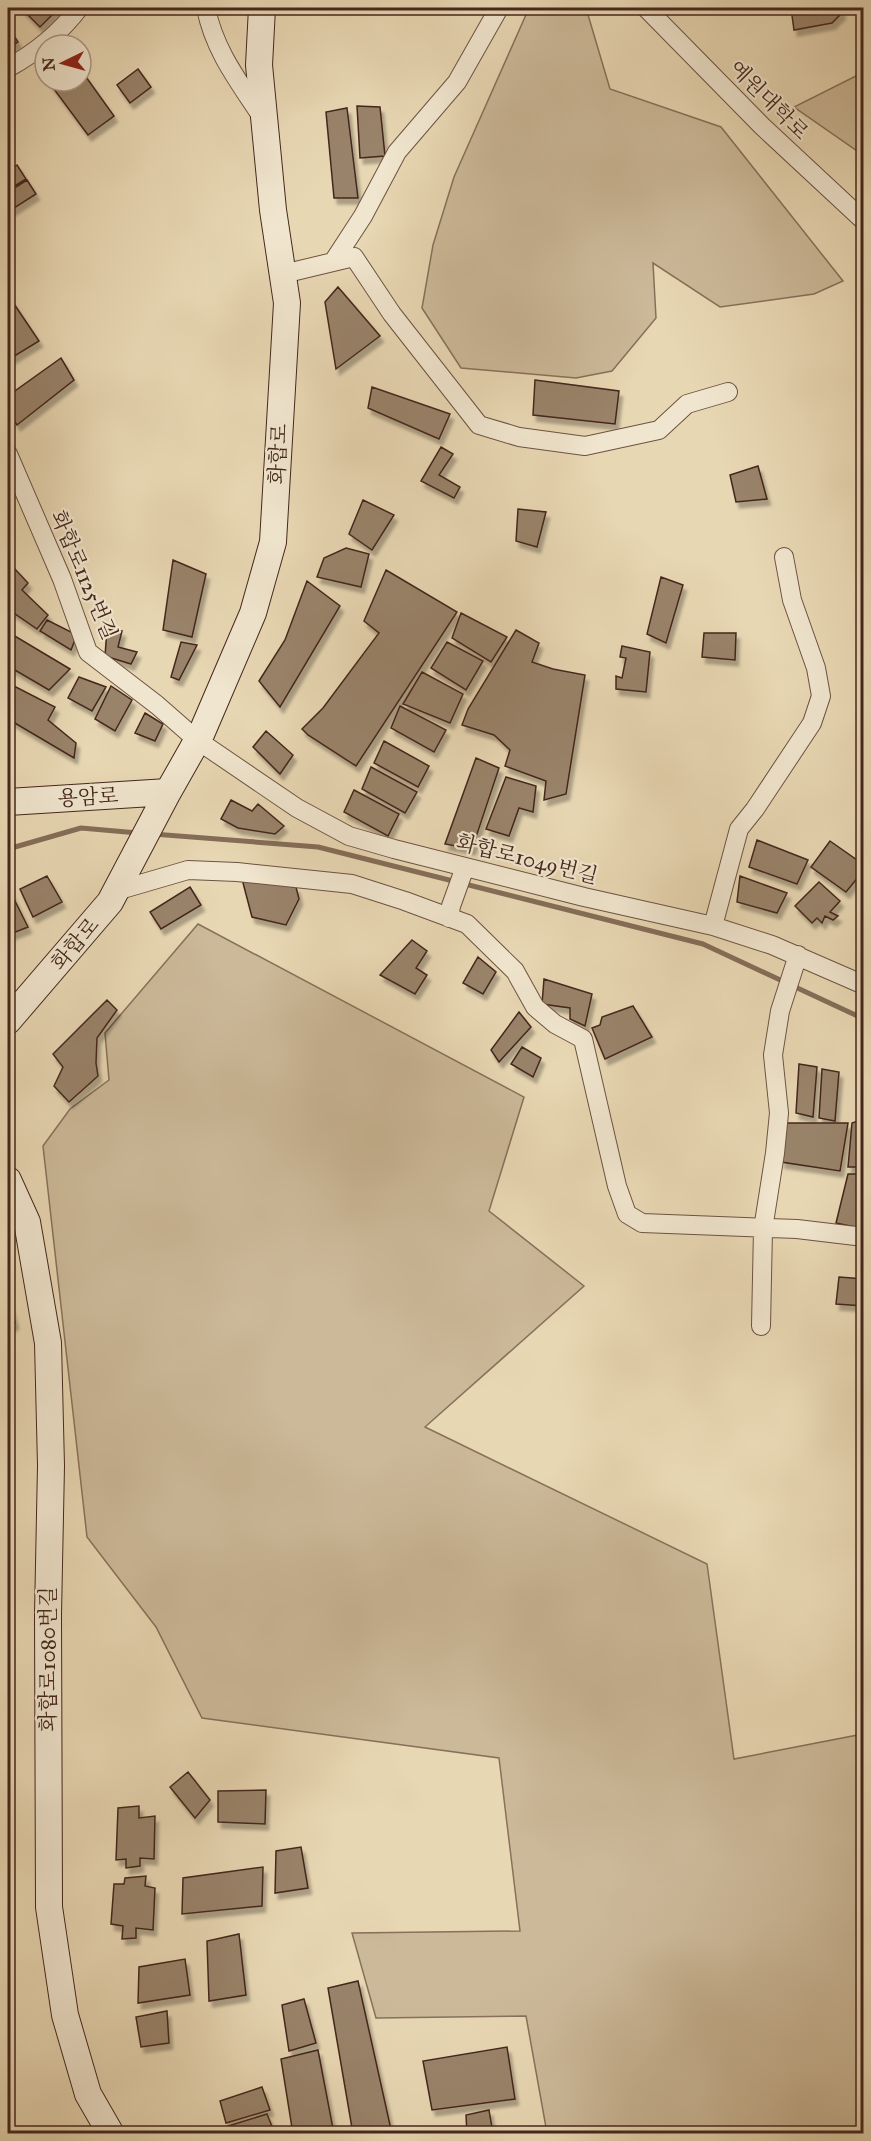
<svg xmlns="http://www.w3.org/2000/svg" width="871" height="2141" font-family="'IM FELL Great Primer','Noto Serif KR',serif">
<defs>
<filter id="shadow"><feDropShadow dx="3.5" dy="6" stdDeviation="1.5" flood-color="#0004"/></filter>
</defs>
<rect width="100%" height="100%" fill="#e8d7b3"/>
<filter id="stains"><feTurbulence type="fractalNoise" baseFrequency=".00333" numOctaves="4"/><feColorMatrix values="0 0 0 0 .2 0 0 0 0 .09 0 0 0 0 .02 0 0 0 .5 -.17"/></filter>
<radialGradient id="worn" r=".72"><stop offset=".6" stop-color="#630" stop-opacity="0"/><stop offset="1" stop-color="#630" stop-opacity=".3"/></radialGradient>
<path fill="#ccb999" stroke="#88705a" stroke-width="1.5" d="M529,8H586L610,89L721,127L843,281L814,294L720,307L653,263L656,318L612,371L576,378L461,368L422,308L433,245L454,177Z
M863,42V155L794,107L856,76Z
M198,924L524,1097L489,1211L584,1286L425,1427L707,1564L734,1759L863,1734V2133H547L526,2016L376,2018L352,1933L520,1931L499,1758L202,1718L156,1627L87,1537L43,1146L70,1109L109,1080L105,1033Z"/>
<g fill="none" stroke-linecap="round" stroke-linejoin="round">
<path stroke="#856d58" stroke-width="5" d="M153,834L318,847L703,944L864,1019
M8,849L81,828L138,833"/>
</g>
<path fill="#99836b" stroke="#44271c" stroke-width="1.5" filter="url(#shadow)" d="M21,8H59L40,27Z
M791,8H841L842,13L832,23L794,30Z
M8,27L18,42L8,48Z
M138,69L151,87L130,103L117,85Z
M81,70L114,116L88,135L48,81H81Z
M357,106L380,107L385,156L360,158Z
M347,108L358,198H334L326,112Z
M17,165L26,179L8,190V171Z
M27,180L36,194L8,212V192Z
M338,287L380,336L336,369L325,302Z
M8,295L39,341L8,360Z
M61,358L74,380L17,425L8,411V396Z
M535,380L619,391L615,424L533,415Z
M372,387L450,414L439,439L368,408Z
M441,447L453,454L439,475L460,487L454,498L421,481Z
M758,466L767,499L736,502L730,475Z
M363,500L394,515L372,550L349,534Z
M518,509L546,512L537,547L516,541Z
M346,548L369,554L361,587L317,577L324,558Z
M173,560L206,574L192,637L163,630Z
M14,568L28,583L22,590L48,615L37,629L8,609V582Z
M386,570L457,612L356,766L308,735L302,729L323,708L379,633L364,621Z
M661,577L683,585L666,643L647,634Z
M307,581L340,606L280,707L259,681L285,640Z
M461,613L507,637L491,662L452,638Z
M47,620L77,635L71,650L40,631Z
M107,629L122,631L118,647L137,652L131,664L105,656Z
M516,630L539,643L532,662L553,669L585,675L566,794L544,800L546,781L505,766L510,750L494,735L462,725L468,709Z
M8,632L70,669L49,690L8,666Z
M704,633H736L735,660L702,657Z
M181,642L197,645L179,680L171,677Z
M447,642L483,661L466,690L431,668Z
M622,646L650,652L646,692L616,689V676L622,678L626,658L620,657Z
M422,672L463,694L450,723L403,704Z
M79,677L106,687L92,711L68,698Z
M8,683L55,707L48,720L76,743L74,758L8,719Z
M111,686L132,700L115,731L95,719Z
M400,706L446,730L434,752L391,728Z
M145,713L163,724L155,741L135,733Z
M266,731L293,755L280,774L253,747Z
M384,741L429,766L418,787L374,763Z
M476,758L499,768L472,849L445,844Z
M371,767L417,792L405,813L362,789Z
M506,777L536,786L533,812L519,808L509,836L486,829Z
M354,790L399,814L388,836L344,812Z
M231,800L252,811L258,804L284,826L275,834L238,828L221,819Z
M757,840L808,860L797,884L749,867Z
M830,841L864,865V870L846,892L811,867Z
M47,876L62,902L33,917L20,889Z
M740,876L787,893L777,913L737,902Z
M242,879L296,887L299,899L286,925L252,917Z
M819,882L840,901L830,912L838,916L833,920L825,916L822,923L817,918L812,923L795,906Z
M8,887L28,927L8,935Z
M190,887L201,905L161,929L150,912Z
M412,940L427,951L416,968L427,975L415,994L380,975Z
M478,957L496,972L483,994L463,983Z
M544,979L592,994L585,1026L570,1019V1008L542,1004Z
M107,1000L117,1010L97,1038L96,1063L98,1076L69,1102L54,1086L63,1067L53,1054Z
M633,1006L652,1037L605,1059L592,1028L600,1025L602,1017Z
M519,1012L531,1027L499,1062L491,1050Z
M522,1047L541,1058L533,1077L511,1064Z
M799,1064L817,1067L813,1117L796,1113Z
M822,1069L839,1072L835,1121L819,1118Z
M864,1107V1167H848L852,1123L858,1121Z
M787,1123H848L840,1171L781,1162Z
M848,1174H864V1229L836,1223Z
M839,1277L864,1279V1306L836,1304Z
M8,1298L15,1323L8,1328Z
M188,1772L210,1800L195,1818L170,1787Z
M266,1790L265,1824L218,1822V1791Z
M139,1806V1818L155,1816L154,1859L140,1858V1866L126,1868V1859L116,1860L118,1808Z
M301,1847L308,1888L275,1893L276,1851Z
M263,1867L262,1906L182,1914L183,1878Z
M146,1876L145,1886L155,1888L153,1930L136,1928V1938L122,1939L123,1926L111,1924L114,1884H124L125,1878Z
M239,1934L246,1995L209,2001L207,1941Z
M185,1959L190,1995L138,2003L139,1967Z
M358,1981L392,2134H353L328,1988Z
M304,1999L316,2043L289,2051L282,2005Z
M167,2011L169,2043L141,2047L136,2017Z
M507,2047L515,2099L432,2110L423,2061Z
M318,2050L334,2134H293L281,2059Z
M262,2087L270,2110L226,2123L220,2101Z
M489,2110L493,2134H467L466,2115Z
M267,2114L273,2129L256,2134H227L225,2127Z"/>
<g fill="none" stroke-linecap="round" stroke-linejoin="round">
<defs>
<path id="street" d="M206,8C214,50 239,82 262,117
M646,8L762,126L864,221
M8,68C35,53 60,33 79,8
M333,262L363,216L397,152L457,82L499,8
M283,274L354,257L392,314L479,425L519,437L585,446L659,430L687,404L728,392
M8,454L62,579L88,652L157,705L197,740L297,808L349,836L394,849L584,897L713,926L772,945L864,985
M116,891L188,870L237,872L352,884L405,901L467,924L515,971L535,1007L555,1024L583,1039L617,1186L627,1214L642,1223L797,1229L864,1237
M449,918L451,906L465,867
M713,926L739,829L755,809L812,723L821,696L816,668L792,600L784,557
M761,1326L763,1229L775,1153L779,1113L773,1055L780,1011L798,955"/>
<path id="secondary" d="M8,802L168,792
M8,1021L110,902L168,792L202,732L253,613L273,542L287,303L273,210L259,65L262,8
M8,1180L27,1222L48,1343L51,1466L48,1614L49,1907L65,2015L88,2094L111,2134"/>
</defs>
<use href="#street" stroke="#6d5342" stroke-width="20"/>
<use href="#secondary" stroke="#44271c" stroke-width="28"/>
<use href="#street" stroke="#f0e5ce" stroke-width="18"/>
<use href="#secondary" stroke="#f0e5ce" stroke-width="26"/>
</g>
<g text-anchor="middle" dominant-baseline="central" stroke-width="4.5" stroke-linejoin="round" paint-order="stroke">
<g font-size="21" fill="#44271c" stroke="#f0e5ce">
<text transform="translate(769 100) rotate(45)">예원대학로</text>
<text transform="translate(278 454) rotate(-87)">화합로</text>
<text transform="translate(84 575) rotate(67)">화합로1125번길</text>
<text transform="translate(88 797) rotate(-3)">용암로</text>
<text transform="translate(527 859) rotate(14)">화합로1049번길</text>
<text transform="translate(75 944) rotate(-50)">화합로</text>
<text transform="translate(48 1659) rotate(-90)">화합로1080번길</text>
</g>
</g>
<rect width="871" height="2141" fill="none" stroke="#e8d7b3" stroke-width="30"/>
<rect x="9" y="9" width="853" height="2123" fill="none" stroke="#44271c" stroke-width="3"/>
<rect x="15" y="15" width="841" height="2111" fill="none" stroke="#44271c" stroke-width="1.5"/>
<g transform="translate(63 63) rotate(265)"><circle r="28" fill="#f0e5ce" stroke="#ab9987" stroke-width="1.5"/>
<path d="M0-4.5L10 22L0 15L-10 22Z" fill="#8f2418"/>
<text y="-9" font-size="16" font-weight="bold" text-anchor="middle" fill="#44271c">N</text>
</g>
<rect width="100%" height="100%" filter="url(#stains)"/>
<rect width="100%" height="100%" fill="url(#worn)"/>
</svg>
